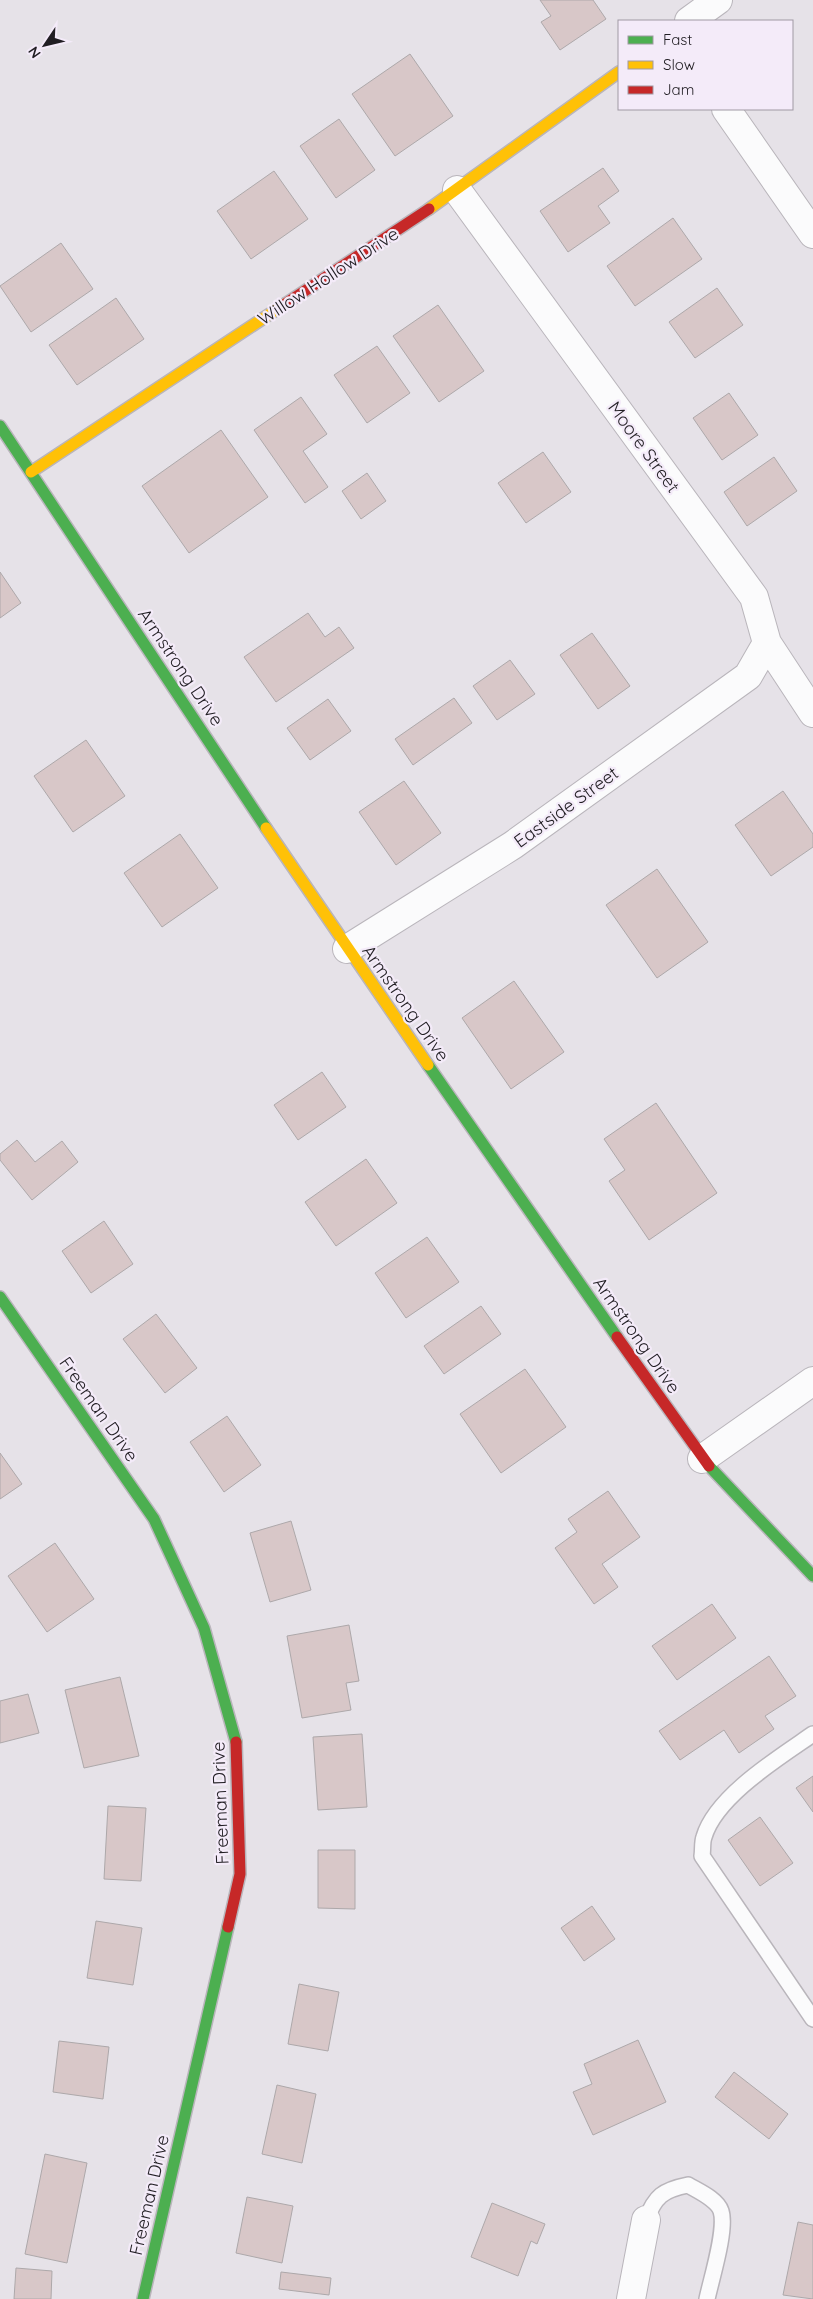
<svg xmlns="http://www.w3.org/2000/svg" width="813" height="2299" font-family="Quicksand,sans-serif">
<rect width="100%" height="100%" fill="#e6e2e8"/>
<path fill="#d8c7c8" stroke="#ada8aa" d="M540,0H593L606,19L560,50L541,22L551,16Z
M410,54L453,116L395,156L352,94Z
M339,119L375,170L336,198L300,146Z
M603,168L619,191L598,206L610,223L568,252L540,211Z
M274,171L308,219L251,259L217,211Z
M673,218L702,259L635,306L607,266Z
M61,243L93,289L31,332L0,286Z
M717,288L743,325L695,358L669,322Z
M116,298L144,339L77,385L49,345Z
M438,305L484,371L439,402L393,336Z
M377,346L410,393L367,423L334,375Z
M729,393L758,435L722,460L693,418Z
M301,397L327,434L303,451L328,487L305,503L254,430Z
M221,430L268,497L189,553L142,486Z
M543,452L571,492L526,523L498,483Z
M774,457L797,491L747,526L724,492Z
M367,473L386,501L361,519L342,491Z
M0,572L21,603L0,618Z
M308,613L325,637L339,627L354,648L276,702L244,657Z
M592,633L630,686L598,709L560,655Z
M510,660L535,694L497,720L473,686Z
M454,698L472,723L413,765L395,739Z
M328,699L351,731L310,760L287,728Z
M86,740L125,796L73,832L34,776Z
M404,781L441,833L396,865L359,812Z
M783,791L813,834V847L771,876L735,825Z
M180,834L218,888L162,927L124,873Z
M657,869L708,942L657,978L606,905Z
M514,981L564,1052L511,1089L462,1018Z
M322,1072L346,1107L298,1140L274,1105Z
M656,1103L717,1193L649,1240L609,1181L625,1170L604,1139Z
M17,1140L35,1162L62,1141L78,1162L32,1200L0,1160V1154Z
M366,1159L397,1203L336,1246L305,1202Z
M104,1221L133,1264L91,1293L62,1251Z
M427,1237L459,1282L406,1318L375,1273Z
M481,1306L501,1334L444,1374L424,1346Z
M156,1314L197,1368L165,1393L123,1339Z
M525,1369L566,1427L501,1473L460,1414Z
M227,1416L261,1465L224,1492L190,1442Z
M0,1453L22,1484L0,1499Z
M608,1491L640,1537L602,1564L618,1587L594,1604L555,1548L577,1532L568,1519Z
M291,1521L311,1590L270,1602L250,1533Z
M55,1543L94,1599L47,1632L8,1576Z
M712,1604L736,1638L677,1680L652,1646Z
M349,1625L359,1681L346,1683L351,1710L302,1718L287,1636Z
M769,1656L796,1696L765,1716L774,1729L739,1753L724,1730L680,1760L659,1731Z
M120,1677L139,1756L84,1768L65,1690Z
M28,1694L39,1733L0,1743V1701Z
M362,1734L367,1807L318,1810L313,1737Z
M813,1776V1812L796,1788Z
M108,1806L146,1808L141,1881L104,1879Z
M760,1817L793,1863L760,1886L728,1840Z
M318,1850H355V1909L318,1908Z
M592,1906L615,1939L584,1961L561,1928Z
M96,1921L142,1928L133,1985L87,1978Z
M299,1984L339,1992L328,2051L288,2044Z
M638,2040L666,2102L593,2135L573,2092L592,2084L584,2064Z
M59,2041L109,2047L103,2099L53,2092Z
M734,2072L788,2114L769,2139L715,2097Z
M277,2085L316,2094L302,2163L262,2154Z
M45,2154L87,2163L67,2263L25,2254Z
M247,2197L293,2206L282,2263L236,2253Z
M492,2203L545,2224L537,2244L531,2241L518,2276L471,2257Z
M798,2222L813,2225V2299L783,2295Z
M16,2268L52,2271L51,2299H14Z
M281,2272L331,2278L329,2295L279,2289Z"/>
<g fill="none" stroke-linecap="round" stroke-linejoin="round">
<defs>
<path id="lane" d="M813,1734C780,1757 716,1796 704,1837C702,1842 703,1850 702,1856L813,2019
M646,2220C655,2196 663,2190 688,2185C698,2191 717,2199 721,2211C727,2229 711,2280 707,2299"/>
<path id="street" d="M689,21L718,0
M726,109L813,234
M457,190L754,597L767,643L813,713
M347,949L513,845L748,676L767,643
M702,1459L813,1381
M631,2299L646,2220"/>
<path id="fast" d="M0,426L266,828
M428,1065L617,1337
M0,1297L154,1519L204,1628L236,1742
M709,1466L813,1576
M143,2299L228,1927"/>
<path id="slow" d="M429,209L619,72
M31,472L285,304
M266,828L428,1065"/>
<path id="jam" d="M285,304L429,209
M617,1337L709,1466
M228,1927L240,1874L236,1742"/>
</defs>
<use href="#lane" stroke="#b9b5bb" stroke-width="18"/>
<use href="#street" stroke="#b9b5bb" stroke-width="30"/>
<use href="#fast" stroke="#b9b5bb" stroke-width="14"/>
<use href="#slow" stroke="#b9b5bb" stroke-width="14"/>
<use href="#jam" stroke="#b9b5bb" stroke-width="14"/>
<use href="#lane" stroke="#fbfbfc" stroke-width="15"/>
<use href="#street" stroke="#fbfbfc" stroke-width="28"/>
<use href="#fast" stroke="#4caf50" stroke-width="11"/>
<use href="#slow" stroke="#ffc107" stroke-width="11"/>
<use href="#jam" stroke="#c62828" stroke-width="11"/>
</g>
<g text-anchor="middle" dominant-baseline="central" stroke-width="4.5" stroke-linejoin="round" paint-order="stroke">
<g font-size="18" fill="#211e23" stroke="#f4ebf9">
<text transform="translate(328 276) rotate(-33)">Willow Hollow Drive</text>
<text transform="translate(644 447) rotate(54)">Moore Street</text>
<text transform="translate(181 667) rotate(56)">Armstrong Drive</text>
<text transform="translate(566 807) rotate(-36)">Eastside Street</text>
<text transform="translate(406 1003) rotate(55)">Armstrong Drive</text>
<text transform="translate(637 1335) rotate(55)">Armstrong Drive</text>
<text transform="translate(99 1409) rotate(55)">Freeman Drive</text>
<text transform="translate(220 1803) rotate(-92)">Freeman Drive</text>
<text transform="translate(149 2195) rotate(-77)">Freeman Drive</text>
</g>
</g>
<rect x="618" y="20" width="175" height="90" fill="#f4ebf9" stroke="#a099a3"/>
<rect x="628" y="36" width="25" height="8" fill="#4caf50" stroke="#a099a3"/>
<text x="663" y="45" font-size="15" fill="#211e23">Fast</text>
<rect x="628" y="61" width="25" height="8" fill="#ffc107" stroke="#a099a3"/>
<text x="663" y="70" font-size="15" fill="#211e23">Slow</text>
<rect x="628" y="86" width="25" height="8" fill="#c62828" stroke="#a099a3"/>
<text x="663" y="95" font-size="15" fill="#211e23">Jam</text>
<g transform="translate(45 45) rotate(235)" stroke="#f4ebf9" stroke-width="4" paint-order="stroke">
<path d="M0-4L9 19L0 12L-9 19Z" fill="#211e23"/>
<text y="-8" font-size="14" font-weight="bold" text-anchor="middle" fill="#211e23">N</text>
</g>
</svg>
